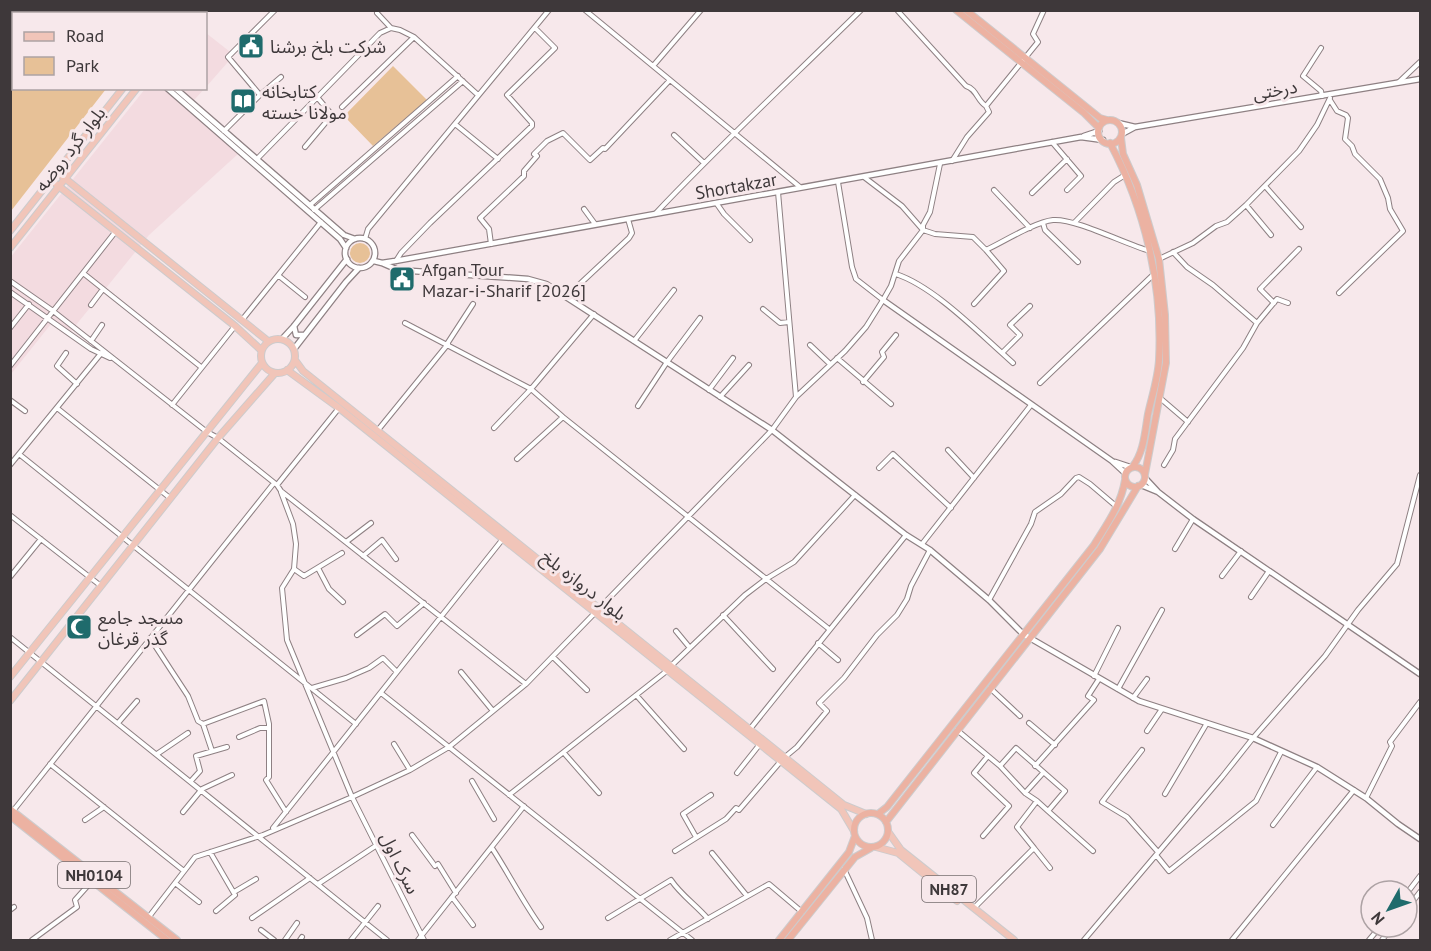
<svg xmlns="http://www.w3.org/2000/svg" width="1431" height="951" font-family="'PT Sans','Noto Sans Arabic',sans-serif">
<rect width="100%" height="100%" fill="#f7e8eb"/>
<path fill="#f3dbe0" d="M176,10L180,13L59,14L55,11Z
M206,33L234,55L206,87Z
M145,89H204L187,108L239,153L149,235L67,336L51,324L11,374L10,258Z"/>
<path fill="#e7c197" d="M11,15L14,17V88L106,89L11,211Z
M393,66L427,100L373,146L344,116Z
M350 253a10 10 0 1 1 20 0a10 10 0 1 1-20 0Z"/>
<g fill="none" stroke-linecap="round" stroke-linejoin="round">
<defs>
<path id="minor" d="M88,10L91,14
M180,10L184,14
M585,10L800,187
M897,10L966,86C977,89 977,101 986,106
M377,13L391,28L400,30L414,37L478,95
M118,14L121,10
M189,14L191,10
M1321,48L1303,76L1321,91L1322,96
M653,66L701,10
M1399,82L1420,62
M260,95L228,57L275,10
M1330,100L1337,111L1346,115L1348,118L1345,139L1352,146L1355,154L1380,179L1388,198L1390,209L1403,231L1339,293
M342,107L414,37
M455,124L498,159
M224,131L260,95L281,77
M674,135L704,163
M1052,142L1081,176L1067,190
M305,147L332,115L317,97
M257,159L380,33L391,28
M952,161L967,137L989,112L986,106L1038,42L1033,34L1044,10
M864,177L902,206L923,230L935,234L973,237L986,250C1003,242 1035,222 1053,220C1075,218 1125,244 1150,251
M1265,186L1301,227
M994,190L1030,228
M1032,193L1067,159
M717,204L724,214L750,240
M310,205L458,76
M1246,205L1271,235
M584,209L595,224
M314,210L463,81
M655,214C721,144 792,78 861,10
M1043,223L1045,230L1078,262
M1074,223L1114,182L1125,175
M365,239L368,229L549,10
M491,244L489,229L480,218L524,176V171L537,156L534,154L547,141L563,133L590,160L603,148L605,149L670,80
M1159,259L1193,243L1216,226L1227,222L1246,205L1299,151L1317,125L1330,98
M396,261L401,253L430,223L532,126V123L507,95L555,48L535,28
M83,273L201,367
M896,274C932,286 973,327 1002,353L1020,335L1010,325L1030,306
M279,276L305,297
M10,281L53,311L207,432L218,438L277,485L281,491L526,684
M10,292L91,349L110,358
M567,296L629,238L632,233L628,219
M883,300L891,286L899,261L923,230V225L930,212L940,164
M1274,303L1260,289L1299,249
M974,304L1004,271L986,250
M91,305L103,289
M763,309L780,323L789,322
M242,320L321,222
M405,323L531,389L563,417L829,629
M1257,323L1277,299L1288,303
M10,328L29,304
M91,341L102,325
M634,341L674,290
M447,344L473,304
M810,345L830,364
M66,353L57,366L77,384
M1002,353L1013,363
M837,358L891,404
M10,366L116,231
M863,382L884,357L882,352L896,335
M1040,383L1154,274
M709,390L733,358
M797,396L845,351L866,327L883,300L856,279L852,267L838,182
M720,397L749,365
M1160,398L1188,422
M10,400L25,411
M172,405L235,326
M638,406L667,362L700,318
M57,408L170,498
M494,428L531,389L594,314
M378,430L448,344
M948,450L974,478
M19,454L356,724
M517,459L563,417
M10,465L103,351
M1164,465L1173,450L1175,439L1243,348L1257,323L1213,285L1187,267L1173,252
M879,468L893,454L951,508
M277,485L339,408
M281,492L293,524L296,544L294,569L282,588L287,640L352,797L424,940
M10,515L101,586
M346,542L371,523
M922,544L1031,405
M1175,549L1193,519
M363,556L382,540L396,559
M318,568L329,589L343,602
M294,569L304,576L342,553
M1222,576L1241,551
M10,577L41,539
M1251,597L1269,571
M989,600L1031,524L1035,512L1061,494L1076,478L1079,477L1090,484L1117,507
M723,615L773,669
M676,631L690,648
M357,635L385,614L397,626L424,603
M10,637L387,940
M150,638L188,696L198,721L203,724L264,701L269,724V777L266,780L286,812
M818,643L838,660
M553,657L587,690
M671,666L745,595L766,579L794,562L855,495
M461,672L493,711
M1094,676L1118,628
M312,688L346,678L369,668L383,658L397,672
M990,688L1020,716
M1118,689L1162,610
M381,693L692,940
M637,696L684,749
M1133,698L1147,679
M118,723L137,701
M1029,723L1055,745
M203,724L212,751
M750,729L906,535
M957,730L1000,766L1016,748L1065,791L1048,811L1037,801L1017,827L1034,848L974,908
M1147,731L1162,709
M239,737L260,728H268
M394,744L410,770
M1142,750L1102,802L1127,817L1158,852
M564,753L599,793
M157,754L188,733
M785,757L797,747L827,711L819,703L844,678L877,635L897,615L907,599L911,586L930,550
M50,764L184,871
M1000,766L1025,793L1037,801
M1035,766L1094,700L1088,696L1099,679
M737,773L760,744
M191,781L200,771L196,756L227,747
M472,781L494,819
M1025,793L1043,773
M1165,794L1207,723
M509,795L668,670
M1366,798L1392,746L1390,742L1420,702
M13,811L274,483
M1048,811L1093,851
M183,812L202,789L232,775
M85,820L104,807
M1273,825L1317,767
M273,828L502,540
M412,835L435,866
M983,836L1009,806L974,773L988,756
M696,837L683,814L711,795
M492,848C509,874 523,902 541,927
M1034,848L1050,868
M675,851L726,819L736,808L739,810L781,761
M210,852L235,895L216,911
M712,853L747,896
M1156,855L1169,871L1256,801L1281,752
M438,864L456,893
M844,869L867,918L872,940
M175,883L199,902
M318,884L377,845
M234,892L256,879
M1407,893L1420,876
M452,897L473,925
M1407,909L1420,892
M10,910L14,907
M148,918L195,857L263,835L352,797L410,770L449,747L526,684L772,430L796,397L778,192
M252,918L310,878
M608,918L671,880C681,895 696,905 708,919
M261,930L274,940
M32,940L77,907L75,900L92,881
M285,940L297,923
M300,940L302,937
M351,940L378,906
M418,940L524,806
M670,940L769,884L802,912
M1084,940L1222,777L1253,738L1325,656L1358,610L1397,564L1420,475
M1232,940L1354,790
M1369,940L1380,927
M1382,940L1392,927"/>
<path id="tertiary" d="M167,88L340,239L346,248
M175,88L344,235L355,239
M1118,123L1135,127
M1122,134L1135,127L1420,79
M1084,136L1099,131
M345 253a15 15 0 1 1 30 0a15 15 0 1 1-30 0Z
M374,261L382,263L395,261L1081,137L1103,140
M382,263L398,270L528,279L546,284L772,430L906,535L930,550L989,600L1023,634L1139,701L1253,738L1317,767L1366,798L1398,824L1420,839
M883,300L1112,461L1125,473
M294,326L296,335H304
M282,339L294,326L347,259
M294,349L346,282L359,268
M1115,462L1130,467
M1145,478L1158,492L1193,519L1420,674
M1141,485L1158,492"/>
<path id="primary" d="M22,10L26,14
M43,10L47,14
M56,14L58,10
M57,172L268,341
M51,180L235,326L261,350
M10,231L123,88
M10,248L137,88
M261 356a17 17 0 1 1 34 0a17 17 0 1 1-34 0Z
M295,360L303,371L343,403L844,805L866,814
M287,370L339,408L841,809L854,831
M10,677L262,363
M10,701L218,438L275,373
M889,833L901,850L1014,940
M876,847L898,853L957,901"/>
<path id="trunk" d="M956,10L1084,113L1099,128
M966,10L1100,118L1107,120
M1098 132a12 12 0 1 1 24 0a12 12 0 1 1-24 0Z
M1121,138L1123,154L1137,185L1159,259L1165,315L1166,363L1145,474
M1110,143C1145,209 1163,285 1159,360C1158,378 1152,396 1148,414C1145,431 1144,452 1133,466
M1125 477a10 10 0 1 1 20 0a10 10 0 1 1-20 0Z
M10,809L177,940
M854 830a17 17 0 1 1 34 0a17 17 0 1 1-34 0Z
M878,814L887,807L1094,545C1107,524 1121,505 1125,480
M10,816L167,940
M886,822L1100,549L1138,486
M779,940L849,852L855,836
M788,940L855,857L871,848"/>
</defs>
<use href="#minor" stroke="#8e8083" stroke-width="6"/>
<use href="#tertiary" stroke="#8e8083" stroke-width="7"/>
<use href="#primary" stroke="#cdcbcc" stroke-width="8"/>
<use href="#trunk" stroke="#cdcbcc" stroke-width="8"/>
<use href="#minor" stroke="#fff" stroke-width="4"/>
<use href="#tertiary" stroke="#fff" stroke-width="4.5"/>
<use href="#primary" stroke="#f1c5b9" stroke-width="6"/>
<use href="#trunk" stroke="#ecb2a2" stroke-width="6"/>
</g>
<defs>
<symbol id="civic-square" viewBox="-11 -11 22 22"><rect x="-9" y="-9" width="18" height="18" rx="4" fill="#1f6b6c" stroke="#f7e8eb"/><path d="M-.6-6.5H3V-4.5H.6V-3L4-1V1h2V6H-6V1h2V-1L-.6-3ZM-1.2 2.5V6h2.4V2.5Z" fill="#fff"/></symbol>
<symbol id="library-square" viewBox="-11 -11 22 22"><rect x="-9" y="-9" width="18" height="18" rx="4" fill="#1f6b6c" stroke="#f7e8eb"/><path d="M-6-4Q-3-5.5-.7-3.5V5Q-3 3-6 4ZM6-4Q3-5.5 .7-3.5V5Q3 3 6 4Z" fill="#fff"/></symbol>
<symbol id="mosque-square" viewBox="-11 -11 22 22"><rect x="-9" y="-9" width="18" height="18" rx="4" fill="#1f6b6c" stroke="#f7e8eb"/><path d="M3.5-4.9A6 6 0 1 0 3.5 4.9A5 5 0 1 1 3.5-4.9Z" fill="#fff"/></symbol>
</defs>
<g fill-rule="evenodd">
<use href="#civic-square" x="236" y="31" width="30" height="30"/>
<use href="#library-square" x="228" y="86" width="30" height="30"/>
<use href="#civic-square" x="387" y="264" width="30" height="30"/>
<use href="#mosque-square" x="64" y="612" width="30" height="30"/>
</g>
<g text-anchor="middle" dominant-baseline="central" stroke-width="6" stroke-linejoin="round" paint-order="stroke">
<g fill="#f7e8eb" stroke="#766d6f" stroke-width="1.5">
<rect x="58" y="862" width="72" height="26" rx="4.5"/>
<rect x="922" y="876" width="54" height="26" rx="4.5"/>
</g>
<g font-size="16" font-weight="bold" fill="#3e383a">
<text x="94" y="875">NH0104</text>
<text x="949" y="889">NH87</text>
</g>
<g font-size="18" fill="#3e383a" stroke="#f7e8eb" text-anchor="start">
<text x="270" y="46">شرکت بلخ برشنا</text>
<text x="262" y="91">کتابخانه<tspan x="262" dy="21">مولانا خسته</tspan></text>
<text x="422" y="269">Afgan Tour<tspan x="422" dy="21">Mazar-i-Sharif [2026]</tspan></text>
<text x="98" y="617">مسجد جامع<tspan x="98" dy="21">گذر قرغان</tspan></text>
</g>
<g font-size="18" fill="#3e383a" stroke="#f7e8eb">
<text transform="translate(1275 90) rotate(-10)">درختی</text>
<text transform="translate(70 149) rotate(-52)">بلوار گرد روضه</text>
<text transform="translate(736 186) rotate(-10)">Shortakzar</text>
<text transform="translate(584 585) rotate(38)">بلوار دروازه بلخ</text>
<text transform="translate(400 863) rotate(64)">سرک اول</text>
</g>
</g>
<rect width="1431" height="951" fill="none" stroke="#3e383a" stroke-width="24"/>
<rect x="12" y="12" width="195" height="78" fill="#f7e8eb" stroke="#ada2a4" stroke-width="1.5"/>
<rect x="24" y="32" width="30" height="9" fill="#f1c5b9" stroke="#ada2a4" stroke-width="1.5"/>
<text x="66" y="42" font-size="18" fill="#3e383a">Road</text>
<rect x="24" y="57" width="30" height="18" fill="#e7c197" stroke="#ada2a4" stroke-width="1.5"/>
<text x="66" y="72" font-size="18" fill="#3e383a">Park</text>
<g transform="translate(1389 909) rotate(230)"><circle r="28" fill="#f7e8eb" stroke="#ada2a4" stroke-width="1.5"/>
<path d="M0-4.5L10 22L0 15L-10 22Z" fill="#1f6b6c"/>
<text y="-9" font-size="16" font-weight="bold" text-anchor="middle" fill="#3e383a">N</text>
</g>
</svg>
